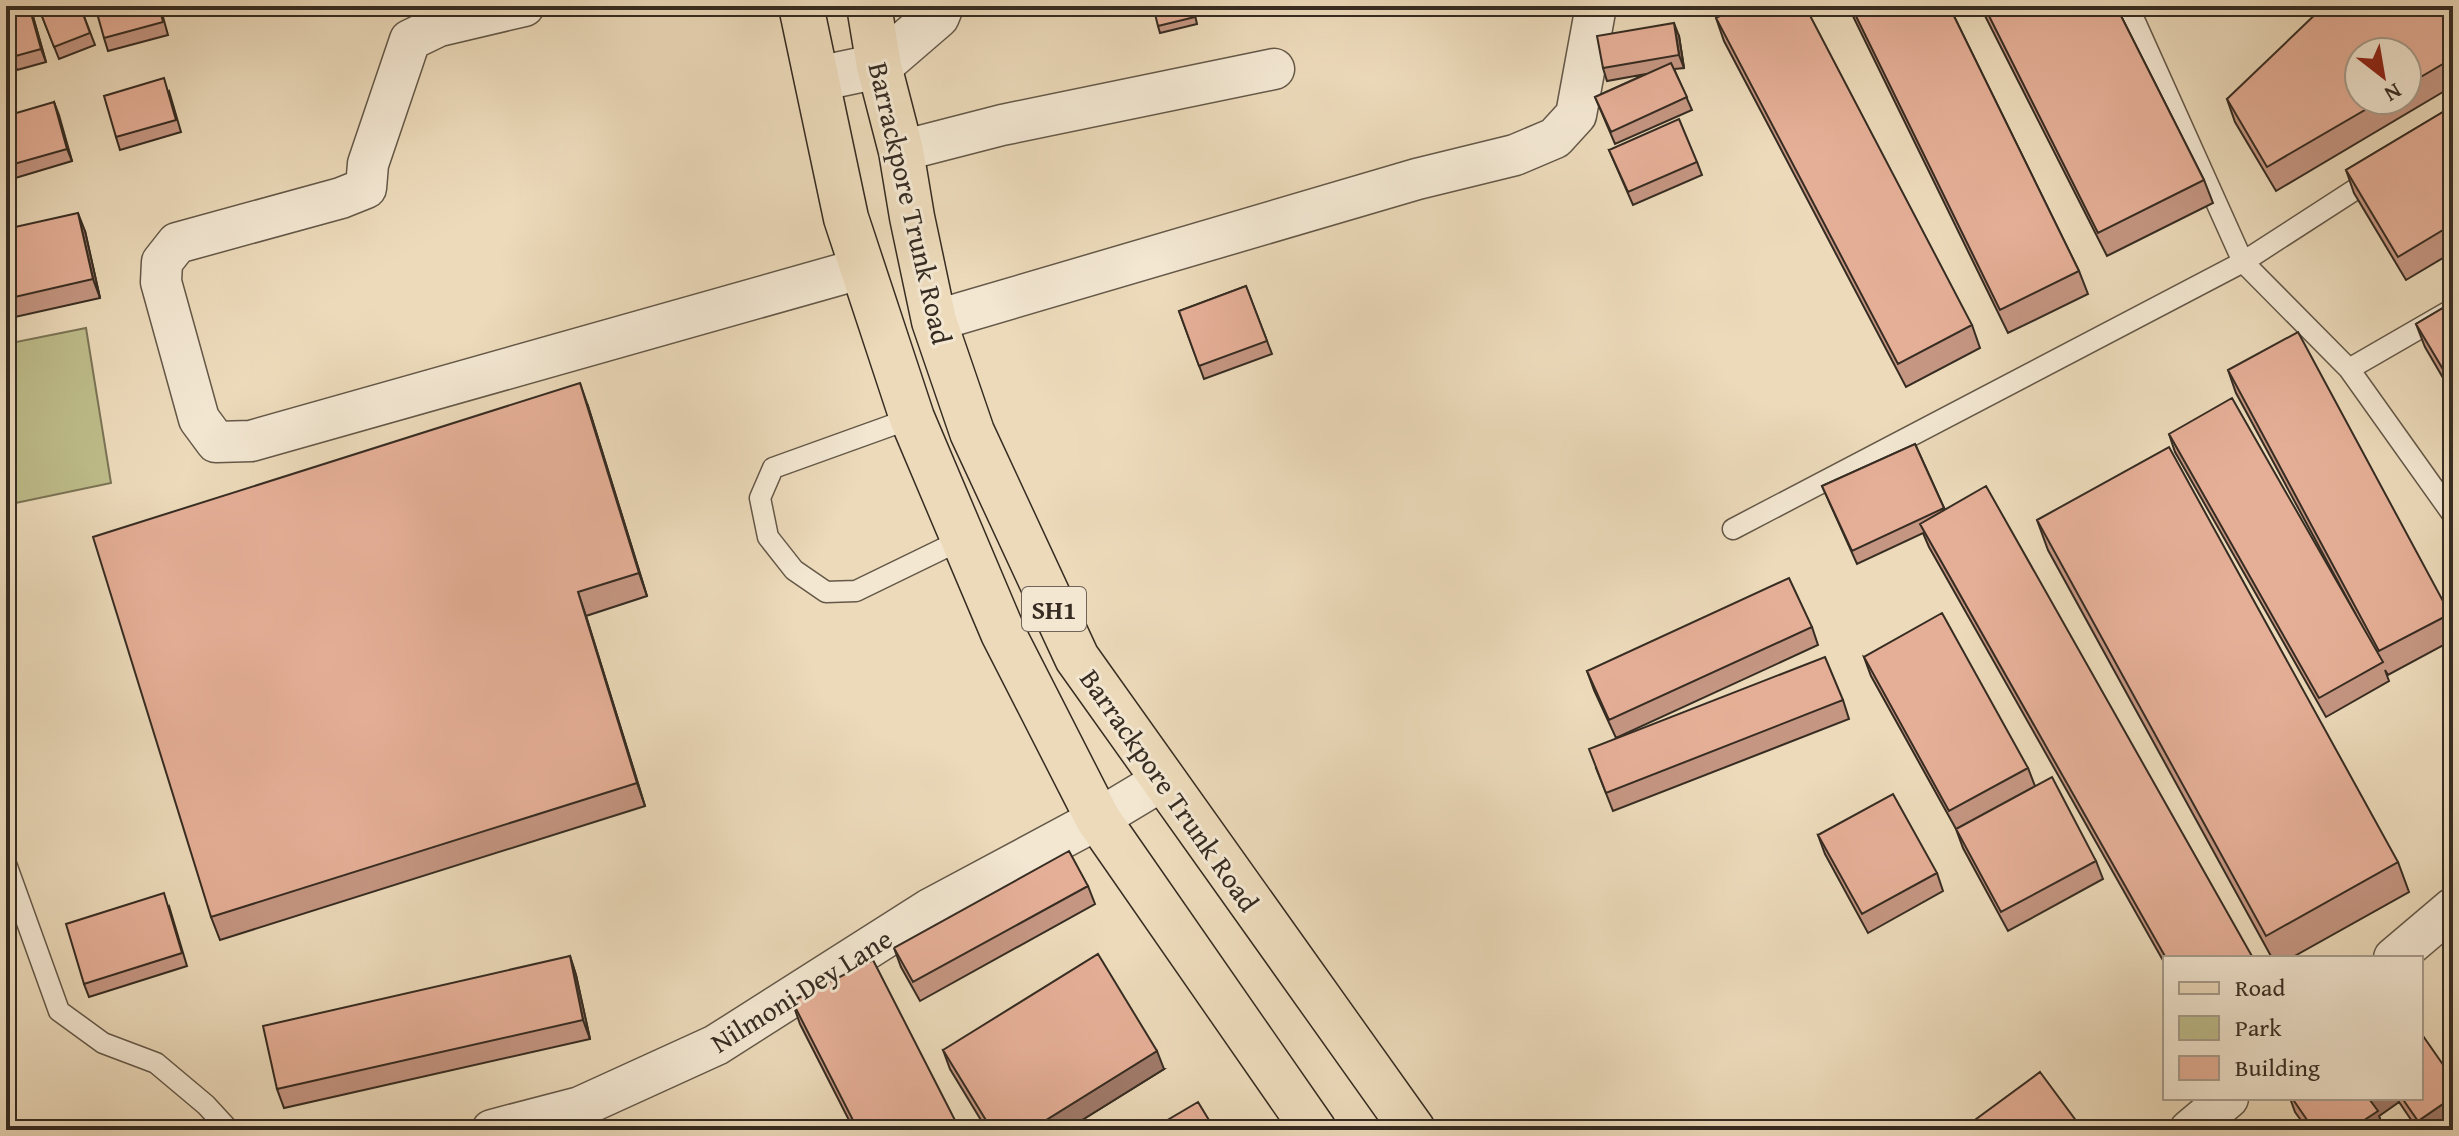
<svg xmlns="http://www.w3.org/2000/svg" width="2459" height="1136" font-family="'Gentium Book Plus',serif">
<rect width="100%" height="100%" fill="#ecdaba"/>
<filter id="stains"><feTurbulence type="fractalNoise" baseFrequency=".0025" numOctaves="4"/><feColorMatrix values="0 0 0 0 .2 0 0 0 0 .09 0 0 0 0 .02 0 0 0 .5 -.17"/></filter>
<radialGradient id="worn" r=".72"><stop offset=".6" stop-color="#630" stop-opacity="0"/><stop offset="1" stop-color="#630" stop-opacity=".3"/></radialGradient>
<path fill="#bebd8b" stroke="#7a7456" stroke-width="2" d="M86,328L111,483L6,505V344Z"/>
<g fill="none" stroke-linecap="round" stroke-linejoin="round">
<defs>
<path id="service" d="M2128,6L2243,262L2376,176
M2349,369L2453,309
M912,418L773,468L760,498L768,537L794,570L826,592L856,591L963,539
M1733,529L2243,262L2349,369L2453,515
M6,864L59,1011L103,1043L156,1063L206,1105L229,1130"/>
<path id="minor" d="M524,6L439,26L410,40L368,164L366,188L341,198L177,243L162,262L161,282L199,419L216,442L251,441L863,268
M901,151L1002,125L1274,69
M934,321L1417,179L1515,155L1555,138L1576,115L1596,6
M2394,958L2453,908
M492,1130L580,1107L716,1045L930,909L1098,819L1163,780
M2190,1130L2228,1098"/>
<path id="tertiary" d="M817,79L879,66L937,16L941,6"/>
<path id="primary" d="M801,6L846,218L912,418L1003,633L1098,819L1314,1130
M869,6L879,66L901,151L912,217L934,321L972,432L1077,658L1413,1130"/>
</defs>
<use href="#service" stroke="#645848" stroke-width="23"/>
<use href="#minor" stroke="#645848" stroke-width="43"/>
<use href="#tertiary" stroke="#645848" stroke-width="47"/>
<use href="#primary" stroke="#362c22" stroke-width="47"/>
<use href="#service" stroke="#f3e7d2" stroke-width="20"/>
<use href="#minor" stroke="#f3e7d2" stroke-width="40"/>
<use href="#tertiary" stroke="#f3e7d2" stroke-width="44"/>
<use href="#primary" stroke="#ecdaba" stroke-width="44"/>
</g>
<path fill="#c59682" stroke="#362c22" stroke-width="2" fill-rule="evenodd" d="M6,6H30L46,62L17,70L12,57Z
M38,6H80L95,45L59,59Z
M160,6L168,35L108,51L104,38Z
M1193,6L1197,24L1160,33L1158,26Z
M1848,6H1949L2079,271L2088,294L2008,333Z
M1980,6H2116L2204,180L2213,203L2107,256Z
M2453,6V86L2276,191L2235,122L2227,99ZM2407,52V100H2359Z
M1716,18L1972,325L1980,348L1906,387L1724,41Z
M1679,36L1684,68L1674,69L1692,110L1615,144L1595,97L1646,74L1607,81L1603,68Z
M169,91L181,132L120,150L116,137Z
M54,102L72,161L12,179L6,162Z
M2453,106V252L2406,280L2354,193L2346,170Z
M1609,150L1697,162L1702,175L1633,205Z
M6,229L85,231L100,298L6,319Z
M1246,286L1272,354L1204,379L1179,311Z
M2453,302V395L2425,347L2416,324Z
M2228,370L2450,614L2453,624V640L2388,675L2385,670L2389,681L2326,717L2175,452L2169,434L2356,615L2236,393Z
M588,406L647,596L586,616L645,806L220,940L211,917Z
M1915,444L1945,510L2253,958H2165V964L1929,547L1923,533L1857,564L1822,486Z
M2037,520L2398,862L2409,892L2291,958H2272L2048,550Z
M1812,627L1818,645L1616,738L1594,690L1587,671Z
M1864,657L2028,768L2035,786L2096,861L2103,879L2008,931L1963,848L1956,829L1871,676Z
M1843,700L1849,719L1613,811L1596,768Z
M1818,835L1937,873L1943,891L1868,933L1825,854Z
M1088,886L1095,904L920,1001L901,967L894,948Z
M169,906L187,966L89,997L84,984Z
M570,956L576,975L590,1039L284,1108L277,1089Z
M792,1001L960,1130H854L800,1024Z
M943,1050L1164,1069L1066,1130H987L950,1069Z
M2290,1098H2421L2439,1130H2418L2399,1102L2379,1116L2384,1129L2383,1130H2308L2295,1112Z"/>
<path fill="#a07a6a" stroke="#362c22" stroke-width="2" d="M29,6H30L46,62L41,49Z
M1674,23L1679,36L1684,68L1679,55Z
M54,102L59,115L72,161L67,149Z
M78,213L85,231L100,298L93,279Z
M580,383L588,406L647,596L639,573Z
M578,592L586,616L645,806L637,783Z
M570,956L576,975L590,1039L583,1020Z
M1157,1051L1164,1069L1066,1130H1030Z
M2453,1097V1120L2439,1130H2421L2418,1121Z
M2372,1098H2397L2399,1102L2379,1116L2384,1129L2349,1130Z"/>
<path fill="#e5af97" stroke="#362c22" stroke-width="2" d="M6,6H29L41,49L12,57L6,35Z
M38,6H80L90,33L54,47Z
M95,6H159L163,22L104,38Z
M1153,6H1192L1195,17L1158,26Z
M1738,6H1805L1972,325L1898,364L1716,18Z
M1851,6H1949L2079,271L2000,310Z
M1984,6H2116L2204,180L2098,233Z
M2324,6H2453V58L2407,85V52H2359V100H2382L2267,167L2227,99Z
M1674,23L1679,55L1603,68L1597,36Z
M1671,63L1687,97L1611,132L1595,97Z
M164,78L176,120L116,137L104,96Z
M54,102L67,149L7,166L6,116Z
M2453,106V224L2398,257L2346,170Z
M1679,119L1697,162L1628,192L1609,150Z
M78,213L93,279L6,299V229Z
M1246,286L1267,341L1199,366L1179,311Z
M2453,302V386L2416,324Z
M2298,332L2450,614L2379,651L2228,370Z
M580,383L639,573L578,592L637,783L211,917L93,537Z
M2232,398L2383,662L2319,698L2169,434Z
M1915,444L1944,508L1852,551L1822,486Z
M2169,447L2398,862L2266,936L2037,520Z
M1986,486L2253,958H2166L1920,524Z
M1789,578L1812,627L1609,720L1587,671Z
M1942,613L2028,768L1949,811L1864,657Z
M1825,657L1843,700L1606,793L1589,749Z
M2052,777L2096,861L2001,912L1956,829Z
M1893,794L1937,873L1862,914L1818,835Z
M1069,851L1088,886L913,982L894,948Z
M164,893L182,953L84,984L66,924Z
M1098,954L1157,1051L1030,1130H992L943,1050Z
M570,956L583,1020L277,1089L263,1026Z
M873,960L960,1130H858L792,1001Z
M2421,1033L2453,1079V1097L2418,1121L2402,1098H2421Z
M2040,1072L2083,1130H1971L1968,1125Z
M2292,1098H2372L2370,1100L2378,1111L2349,1130H2314Z
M1198,1102L1215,1130H1156L1154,1128Z"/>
<g text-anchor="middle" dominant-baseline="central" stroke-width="6" stroke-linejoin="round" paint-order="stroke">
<rect fill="#f3e7d2" stroke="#6f6457" stroke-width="2" x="1022" y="587" width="64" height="44" rx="6"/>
<g font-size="26" font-weight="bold" fill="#362c22">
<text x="1054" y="609">SH1</text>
</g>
<g font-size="28" fill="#362c22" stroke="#f3e7d2">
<text transform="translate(911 203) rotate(77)">Barrackpore Trunk Road</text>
<text transform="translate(1170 790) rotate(55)">Barrackpore Trunk Road</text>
<text transform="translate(801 990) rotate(-32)">Nilmoni Dey Lane</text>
</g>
</g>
<rect width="2459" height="1136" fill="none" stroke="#ecdaba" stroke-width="32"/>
<rect x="8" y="8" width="2443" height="1120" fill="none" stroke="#362c22" stroke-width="4"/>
<rect x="16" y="16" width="2427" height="1104" fill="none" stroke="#362c22" stroke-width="2"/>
<rect x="2163" y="956" width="260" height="144" fill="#f3e7d2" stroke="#a79c8c" stroke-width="2"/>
<rect x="2179" y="982" width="40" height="12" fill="#ecdaba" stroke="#a79c8c" stroke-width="2"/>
<text x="2235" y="996" font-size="24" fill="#362c22">Road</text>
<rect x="2179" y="1016" width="40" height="24" fill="#bebd8b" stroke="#a79c8c" stroke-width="2"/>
<text x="2235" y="1036" font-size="24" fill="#362c22">Park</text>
<rect x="2179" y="1056" width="40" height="24" fill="#e5af97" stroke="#a79c8c" stroke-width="2"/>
<text x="2235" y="1076" font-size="24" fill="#362c22">Building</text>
<g transform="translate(2383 76) rotate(149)"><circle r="38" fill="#f3e7d2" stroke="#a79c8c" stroke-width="2"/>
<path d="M0-6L14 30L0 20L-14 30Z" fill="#8f2418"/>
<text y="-12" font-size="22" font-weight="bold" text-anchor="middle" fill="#362c22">N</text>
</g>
<rect width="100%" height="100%" filter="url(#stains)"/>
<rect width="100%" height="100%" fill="url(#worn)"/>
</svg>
